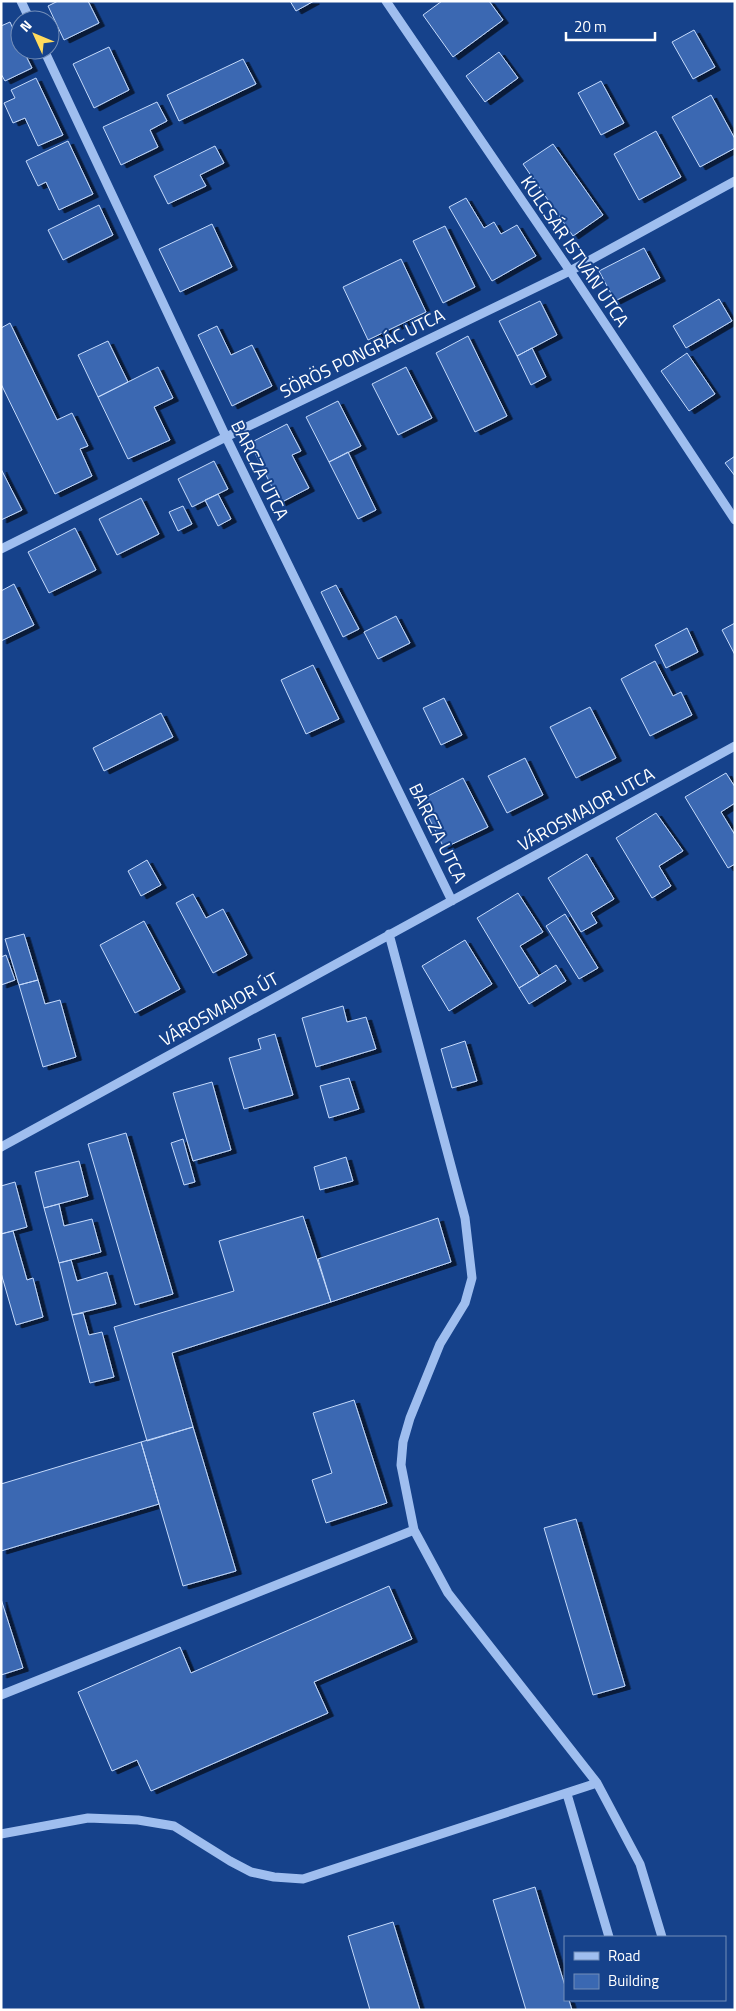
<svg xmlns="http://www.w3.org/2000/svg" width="736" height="2011" font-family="'Titillium Web',sans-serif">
<defs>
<filter id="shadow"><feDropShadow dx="5.5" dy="3" stdDeviation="0" flood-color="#0009"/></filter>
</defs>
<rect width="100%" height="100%" fill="#16428b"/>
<path fill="#3a68b2" stroke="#c5dafb" filter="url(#shadow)" d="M58,1H88L99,23L64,40L48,6Z
M290,1H314L296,11Z
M442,1H489L503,20L453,57L423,15Z
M10,22L20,44V50H23L32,68L5,81L1,74V26Z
M694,30L715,67L693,79L672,42Z
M109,47L129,90L94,108L73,64Z
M499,52L518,78L485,102L466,76Z
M243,59L256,84L179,121L167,95Z
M36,78L63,135L38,146L25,118L13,123L4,103L15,98L11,90Z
M601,81L624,123L601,135L578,93Z
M711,95L735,139V148L700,167L672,117Z
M157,102L167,121L150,130L158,147L121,165L103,127Z
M656,131L681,177L639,200L614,154Z
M68,141L93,194L59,210L46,182L38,186L26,161Z
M553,144L603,215L573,236L523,164Z
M215,146L224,163L200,175L206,186L168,204L154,176Z
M466,198L484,228L494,222L501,234L517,225L536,256L492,281L449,207Z
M99,205L113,235L63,260L48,230Z
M212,224L232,267L180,292L159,249Z
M445,226L475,287L443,303L413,241Z
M644,248L660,278L615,301L599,271Z
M401,259L426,312L368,340L343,287Z
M719,299L732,321L686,348L673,326Z
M540,301L557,335L517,356L499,321Z
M10,323L57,420L72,413L88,446L80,449L92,476L55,494L1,384V328Z
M217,326L231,355L252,345L272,386L232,406L198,335Z
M468,336L507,416L475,432L436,353Z
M108,341L128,382L98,397L78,355Z
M532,348L546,377L531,385L517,356Z
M687,353L715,394L689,411L661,371Z
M158,367L173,398L154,407L170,440L128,459L98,397Z
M406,367L432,418L398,435L372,384Z
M338,401L361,446L329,462L306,417Z
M287,424L301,451L292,455L309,488L280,503L250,443Z
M348,452L376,510L358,519L329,462Z
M735,456V476L725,463Z
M214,461L228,489L192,507L178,479Z
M1,469L22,510L1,520Z
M218,494L231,519L218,526L205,500Z
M141,498L159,534L117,555L99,519Z
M183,506L192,524L178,531L169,512Z
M75,528L96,570L49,593L28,552Z
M14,584L34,625L1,641V591Z
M336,585L359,629L343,637L321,592Z
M396,616L410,643L378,659L364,632Z
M735,623V655L722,630Z
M687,628L698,652L666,668L655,645Z
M655,661L673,696L681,692L692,715L650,736L621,679Z
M313,665L339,719L306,734L281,680Z
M444,698L462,735L441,745L423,708Z
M590,707L616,758L576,778L550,727Z
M161,713L173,737L104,771L93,748Z
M525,758L543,795L507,813L488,776Z
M726,773L735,787V803L721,812L735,835V864L728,868L685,797Z
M463,778L488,827L444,848L420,800Z
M656,813L683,851L659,866L671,886L652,898L616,838Z
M587,854L614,899L591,913L597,923L581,932L548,878Z
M147,860L161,885L141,896L128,871Z
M518,893L543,932L520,946L539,976L519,988L477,918Z
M193,894L206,918L223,909L247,955L213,973L176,903Z
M565,914L598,968L579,979L546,926Z
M144,921L180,989L135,1013L100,945Z
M24,934L38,980L19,985L5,939Z
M465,940L492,984L449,1011L422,966Z
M6,955L15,980L1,985V957Z
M556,965L566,981L529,1004L519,988Z
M38,980L45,1004L60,1000L76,1057L43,1067L19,985Z
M343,1006L347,1022L366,1017L376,1049L316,1067L302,1018Z
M275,1034L293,1095L244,1109L229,1058L261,1049L258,1039Z
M465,1041L477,1081L452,1088L441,1049Z
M349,1078L359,1109L329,1118L320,1086Z
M212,1082L231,1150L193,1161L173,1093Z
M126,1133L173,1294L135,1305L88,1144Z
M183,1139L195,1182L184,1185L171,1143Z
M346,1157L353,1181L320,1190L314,1167Z
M79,1161L88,1196L44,1208L35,1172Z
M15,1182L27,1227L1,1234V1186Z
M59,1204L64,1226L92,1219L101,1252L59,1263L44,1208Z
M303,1216L331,1302L172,1353L193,1427L147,1441L114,1327L234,1291L219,1241Z
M438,1218L451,1262L331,1302L318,1259Z
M13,1231L27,1280L33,1278L43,1317L16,1325L1,1273V1234Z
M71,1260L77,1281L107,1272L116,1304L72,1315L59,1263Z
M83,1313L89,1335L102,1332L114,1377L90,1383L72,1315Z
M354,1400L387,1503L326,1523L312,1480L332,1473L313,1413Z
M193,1427L236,1571L183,1586L141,1442Z
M141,1442L159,1504L1,1551V1484Z
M576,1519L625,1686L593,1695L544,1528Z
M389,1586L412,1639L314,1682L328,1713L151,1791L137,1760L112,1771L78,1692L180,1647L191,1673Z
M1,1599L23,1668L1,1675Z
M535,1887L565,1986V2000H569L572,2010H526L493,1900Z
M393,1922L420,2010H370L348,1936Z"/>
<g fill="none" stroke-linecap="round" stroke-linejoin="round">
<path stroke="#9fbeef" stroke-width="9" d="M21,1L30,20
M386,1L570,271L735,520
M44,50L226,437L452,901
M1,549L226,437L570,271L735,181
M1,1147L735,746
M414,1530L448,1593L597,1783L640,1864L662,1937
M1,1695L414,1530L401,1465L403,1442L410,1418L440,1344L465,1303L472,1278L465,1218L389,934
M567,1794L609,1937
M1,1834L88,1818L138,1820L174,1826L230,1861L251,1872L274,1877L303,1879L597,1783"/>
</g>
<g text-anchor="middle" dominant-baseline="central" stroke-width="4" stroke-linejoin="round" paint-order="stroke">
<g font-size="18" fill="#fff" stroke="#16428b">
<text transform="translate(575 251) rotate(56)">KULCSÁR ISTVÁN UTCA</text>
<text transform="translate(362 353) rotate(-26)">SÖRÖS PONGRÁC UTCA</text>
<text transform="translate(260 470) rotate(64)">BARCZA UTCA</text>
<text transform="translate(586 809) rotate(-29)">VÁROSMAJOR UTCA</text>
<text transform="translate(438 833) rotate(64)">BARCZA UTCA</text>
<text transform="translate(219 1009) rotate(-29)">VÁROSMAJOR ÚT</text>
</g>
</g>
<rect width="736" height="2011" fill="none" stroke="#ffffff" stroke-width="5"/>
<rect x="564" y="1936" width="162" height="65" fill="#16428b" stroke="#738eb9"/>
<rect x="574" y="1952" width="25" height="8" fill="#9fbeef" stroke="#738eb9"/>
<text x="608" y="1961" font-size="15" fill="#ffffff">Road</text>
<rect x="574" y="1974" width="25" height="15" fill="#3a68b2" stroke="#738eb9"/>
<text x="608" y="1986" font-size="15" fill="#ffffff">Building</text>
<g transform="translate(35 35) rotate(314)"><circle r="24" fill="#16428b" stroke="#738eb9"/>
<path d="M0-4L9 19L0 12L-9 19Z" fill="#ffdb5d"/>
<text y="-8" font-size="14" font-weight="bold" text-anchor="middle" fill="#ffffff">N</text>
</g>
<path d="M566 32v8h89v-8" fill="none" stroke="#ffffff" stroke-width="2.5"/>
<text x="574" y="32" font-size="15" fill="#ffffff" stroke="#16428b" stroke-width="4" paint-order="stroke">20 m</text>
</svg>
